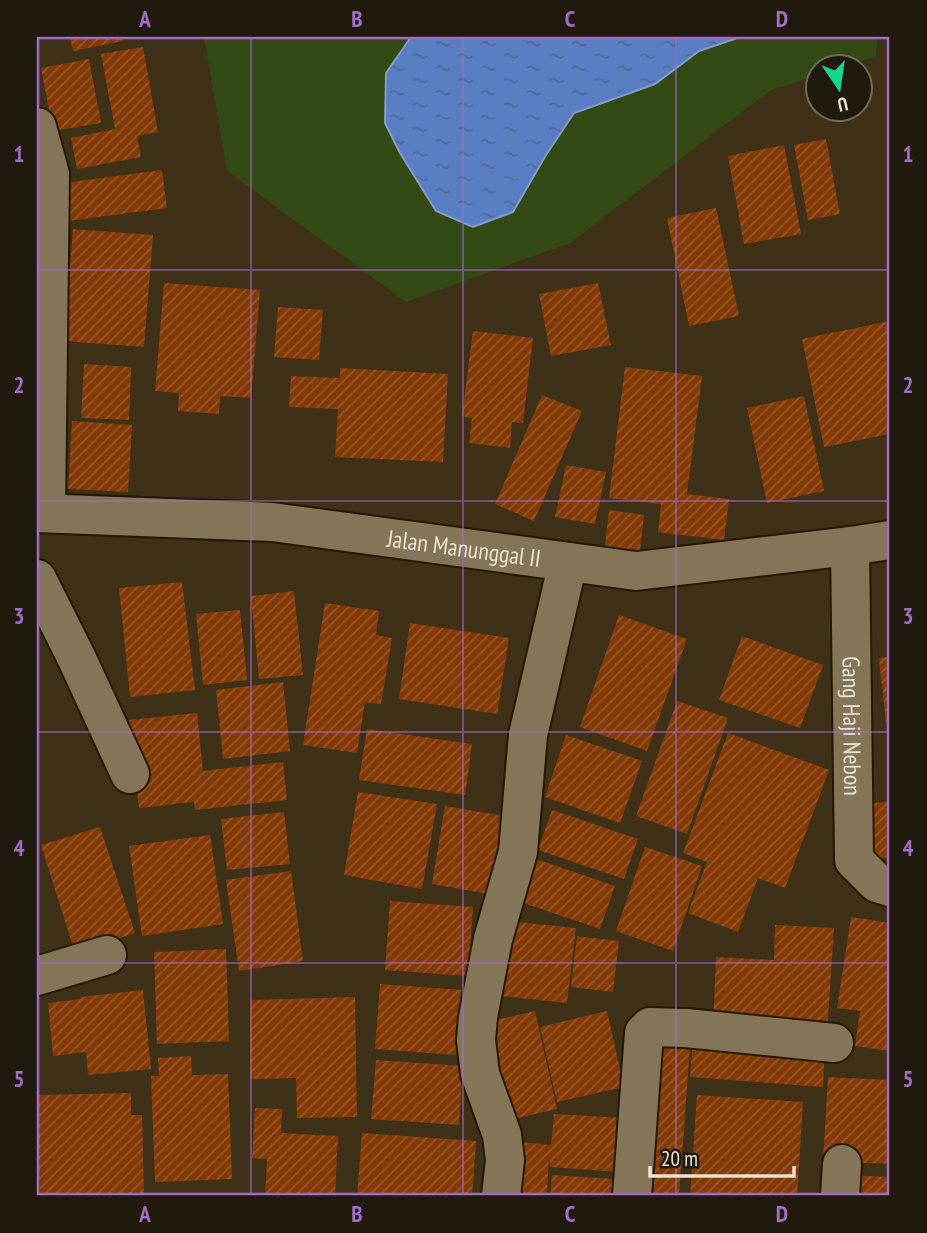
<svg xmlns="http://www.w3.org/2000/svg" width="927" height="1233" font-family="'PT Sans Narrow',sans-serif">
<defs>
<pattern id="water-ripples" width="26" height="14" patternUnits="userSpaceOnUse" patternTransform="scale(1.75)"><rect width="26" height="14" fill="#597ec4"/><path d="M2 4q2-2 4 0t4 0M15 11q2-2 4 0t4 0" fill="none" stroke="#526a95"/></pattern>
<pattern id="building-hatch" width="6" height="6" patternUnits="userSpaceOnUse" patternTransform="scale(1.75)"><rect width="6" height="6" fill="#833a07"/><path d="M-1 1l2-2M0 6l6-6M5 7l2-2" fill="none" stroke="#95562a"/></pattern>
</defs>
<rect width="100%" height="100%" fill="#3e3117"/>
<path fill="#334a15" d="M204,37H411L396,57L546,155L574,113L655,84L699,51L734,39V37H877L876,57L845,66H818V75L771,90L570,243L406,302L227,171Z"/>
<path fill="url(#water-ripples)" stroke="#849cc8" stroke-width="2" d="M411,37H734L735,39L699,51L655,84L574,113L546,155L513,212L473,227L436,211L400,153L385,123L386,73Z"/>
<path fill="url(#building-hatch)" d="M70,37H123V41L73,51Z
M143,47L158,132L137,136L141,157L77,169L71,138L115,129L101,54Z
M89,59L101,123L53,131L41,68Z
M826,139L840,214L808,220L794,145Z
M784,145L801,234L744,244L728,156Z
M162,170L167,208L68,221L63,183Z
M716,208L739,316L689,326L667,218Z
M73,229L153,235L144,347L64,341Z
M164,283L260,290L251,398L220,396L219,414L178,411L179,393L155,391Z
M598,283L611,345L551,356L539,294Z
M278,307L323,310L319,360L274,357Z
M890,321V434L824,447L802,339Z
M473,331L533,338L523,423L512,422L510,448L469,443L472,418L462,416Z
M84,364L131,367L129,420L81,418Z
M625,367L702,376L687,494L729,499L724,540L658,532L661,504L609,498Z
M340,368L448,374L443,462L335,457L338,409L289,407L291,376L340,378Z
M542,395L582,411L534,521L495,504Z
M804,396L824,491L767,503L747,408Z
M72,421L132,425L128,492L68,489Z
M566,465L606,472L595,524L555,517Z
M609,510L644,515L639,560L604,555Z
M182,582L195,690L130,697L119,588Z
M294,591L303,675L259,679L251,596Z
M325,603L379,611L376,635L392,638L381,704L365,702L357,753L303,745Z
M240,610L247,680L203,685L196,614Z
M619,615L687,639L647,751L580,727Z
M410,623L509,638L497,714L399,699Z
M742,636L823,665L800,728L719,700Z
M890,657V731L887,732L879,658Z
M283,682L290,751L223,759L216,690Z
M677,701L728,718L687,834L636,816Z
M197,713L203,771L283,762L287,800L195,810L194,802L139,808L129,720Z
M367,729L472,744L465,795L359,780Z
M728,733L829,770L785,888L758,878L738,932L688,913L707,862L683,853Z
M566,735L642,761L620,823L545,797Z
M358,792L437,804L422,889L344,875Z
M890,801V857L867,860L861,805Z
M445,806L504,816L489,894L432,884Z
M552,810L638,839L624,879L538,850Z
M284,812L290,864L227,870L221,819Z
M100,827L135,933L75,953L41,845Z
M210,835L223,924L142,936L129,846Z
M645,847L702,866L673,951L616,931Z
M533,858L615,886L600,929L518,901Z
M291,871L303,961L239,971L226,880Z
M390,901L473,907L468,976L385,970Z
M851,917L890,923V976L888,993H890V1051L855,1046L860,1011L837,1008Z
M498,920L576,928L567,1003L490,995Z
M775,925L834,928L827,1034L713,1029L716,957L774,960Z
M577,936L619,941L613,992L571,987Z
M226,949L229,1041L157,1044L154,952Z
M380,984L462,990L457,1055L375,1049Z
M143,990L151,1069L88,1075L86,1052L53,1056L48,1003L81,999L80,997Z
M355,997L357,1117L297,1118L296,1078L250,1079V1000Z
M535,1011L557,1109L500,1122L478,1024Z
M607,1011L624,1087L557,1102L540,1027Z
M647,1031L691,1033L679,1196H636Z
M693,1038L825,1047L823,1087L690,1077Z
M191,1056L192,1075L228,1074L232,1179L155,1182L151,1076H159L158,1058Z
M376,1060L463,1066L459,1125L371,1119Z
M828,1077L890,1080L889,1164L823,1161Z
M131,1093V1115H142L144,1196H40L38,1131H37V1095Z
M697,1095L803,1102L797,1196H690Z
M255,1108L282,1109L281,1133L338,1136L335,1196H265L267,1159L252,1158Z
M554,1114L625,1118L621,1172L550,1167L549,1156L547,1196H503L507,1141L551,1145Z
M362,1133L476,1141L472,1196H357Z
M552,1175L631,1180L630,1196H550Z
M848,1175L890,1177V1196H846Z"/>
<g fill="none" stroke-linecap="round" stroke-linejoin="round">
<defs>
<g id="minor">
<path d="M37,127L50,174L46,512"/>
<path id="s1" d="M37,513L272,522L636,571L850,546L890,540"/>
<path id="s2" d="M850,546L854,860L877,883L890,887"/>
<path d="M37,579L77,659L130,774"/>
<path d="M37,976L107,955"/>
<path d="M501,1196L505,1160L502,1135L480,1074L476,1040L478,1017L493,939L518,852L528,735L568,562"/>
<path d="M632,1196L644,1033L650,1027L686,1028L834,1043"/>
<path d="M840,1196L842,1164"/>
</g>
</defs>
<use href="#minor" stroke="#241900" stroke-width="42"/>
<use href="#minor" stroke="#847559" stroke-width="38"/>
</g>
<path fill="none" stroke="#a26bc6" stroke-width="2" stroke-opacity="0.55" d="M251,37V1196M463,37V1196M676,37V1196M37,270H890M37,501H890M37,732H890M37,963H890"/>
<g text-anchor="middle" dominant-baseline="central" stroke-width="6" stroke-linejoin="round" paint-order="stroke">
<g font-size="24" fill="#e9e1d2" stroke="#201a0e">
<text stroke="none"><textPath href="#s1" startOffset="429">Jalan Manunggal II</textPath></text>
<text stroke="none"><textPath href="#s2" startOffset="180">Gang Haji Nebon</textPath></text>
</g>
</g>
<rect width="927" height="1233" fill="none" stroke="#201a0e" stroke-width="77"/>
<g transform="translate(839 88) rotate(167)"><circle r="33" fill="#201a0e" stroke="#706a5c" stroke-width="2"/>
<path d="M0-5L12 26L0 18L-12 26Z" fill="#11d98a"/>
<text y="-10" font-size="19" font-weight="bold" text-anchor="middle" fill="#e9e1d2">U</text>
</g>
<path d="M650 1166v10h144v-10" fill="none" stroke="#e9e1d2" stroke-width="3.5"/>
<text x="661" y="1166" font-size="21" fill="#e9e1d2" stroke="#201a0e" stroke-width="5" paint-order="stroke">20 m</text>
<rect x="38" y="38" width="850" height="1156" fill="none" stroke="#a26bc6" stroke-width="2.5"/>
<g font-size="23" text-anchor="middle" font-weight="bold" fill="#a26bc6">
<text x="145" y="27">A</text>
<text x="357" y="27">B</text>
<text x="570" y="27">C</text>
<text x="782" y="27">D</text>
<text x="19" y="162">1</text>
<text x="908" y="162">1</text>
<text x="19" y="393">2</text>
<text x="908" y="393">2</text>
<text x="19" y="624">3</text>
<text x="908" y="624">3</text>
<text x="19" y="856">4</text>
<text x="908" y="856">4</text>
<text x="19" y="1087">5</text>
<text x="908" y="1087">5</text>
<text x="145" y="1222">A</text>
<text x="357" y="1222">B</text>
<text x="570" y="1222">C</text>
<text x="782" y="1222">D</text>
</g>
</svg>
